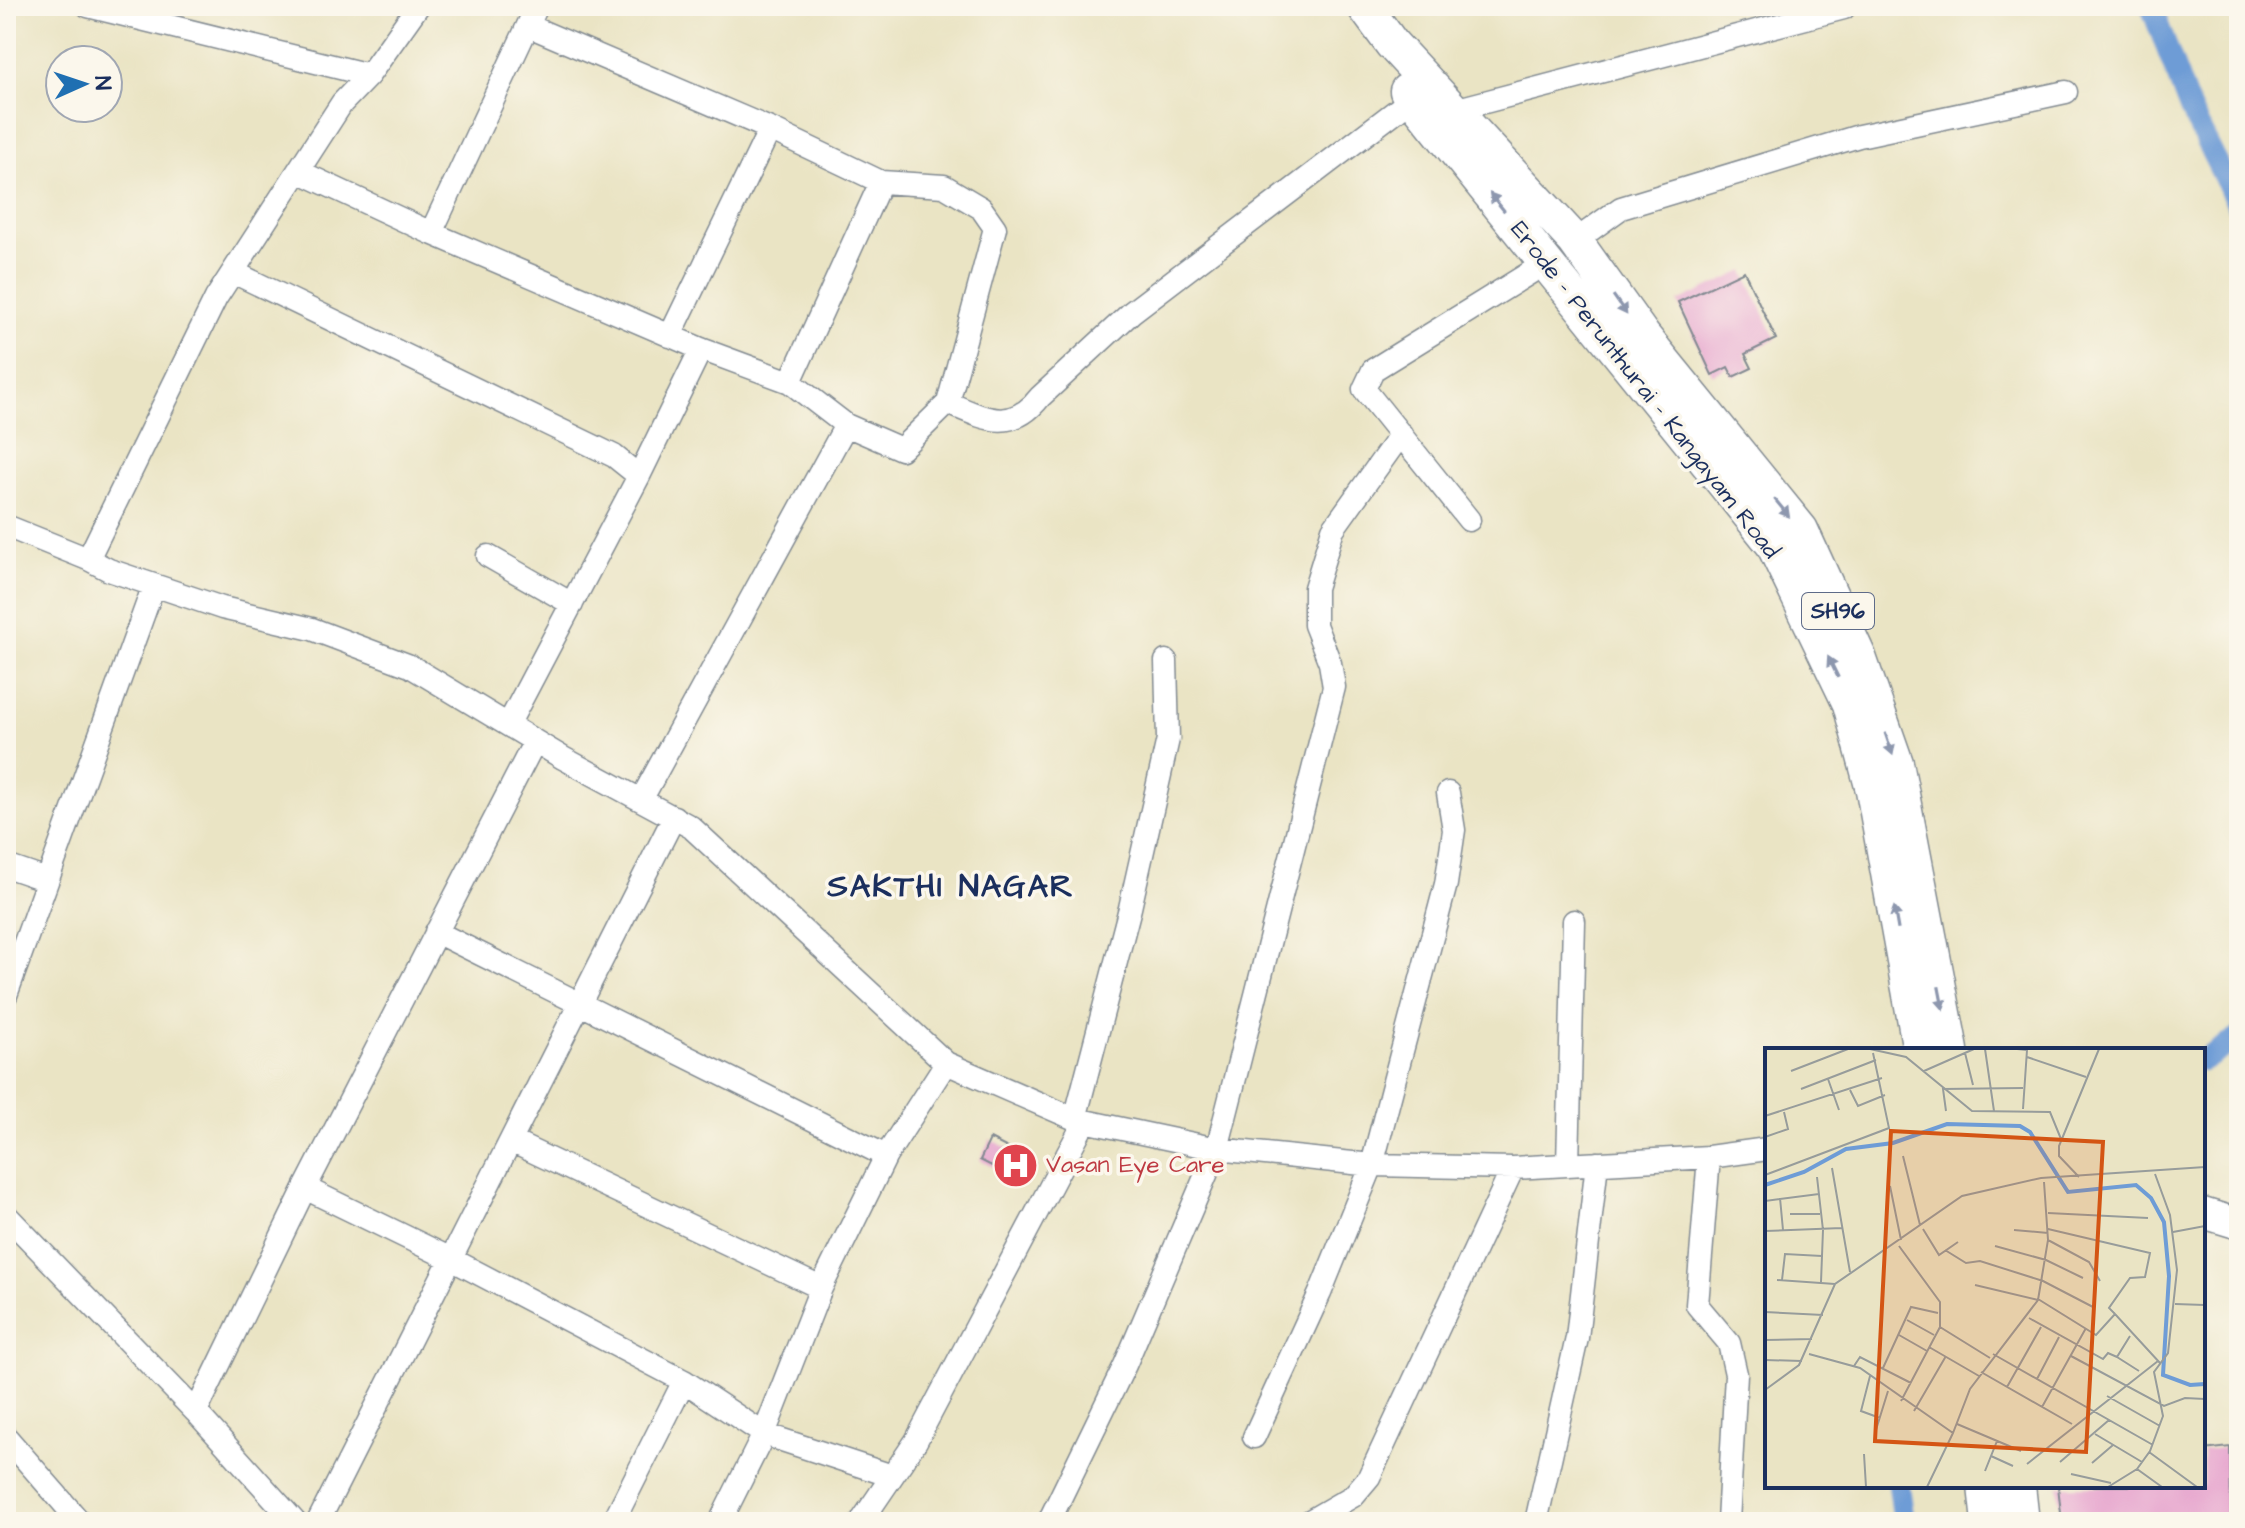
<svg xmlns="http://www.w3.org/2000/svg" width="2245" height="1528" font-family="'Architects Daughter',sans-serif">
<rect width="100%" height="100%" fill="#fbf7ec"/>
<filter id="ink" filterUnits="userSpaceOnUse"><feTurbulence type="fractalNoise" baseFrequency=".0125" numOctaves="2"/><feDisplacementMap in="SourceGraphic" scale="16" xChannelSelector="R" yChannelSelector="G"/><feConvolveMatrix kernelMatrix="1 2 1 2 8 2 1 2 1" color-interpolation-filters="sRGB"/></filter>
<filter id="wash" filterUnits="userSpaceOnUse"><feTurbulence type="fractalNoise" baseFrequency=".006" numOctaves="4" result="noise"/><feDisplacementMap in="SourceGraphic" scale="32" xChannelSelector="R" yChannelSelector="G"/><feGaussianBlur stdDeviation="1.8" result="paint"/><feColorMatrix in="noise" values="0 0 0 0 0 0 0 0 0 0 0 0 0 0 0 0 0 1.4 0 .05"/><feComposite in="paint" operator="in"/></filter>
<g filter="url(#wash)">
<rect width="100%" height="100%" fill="#eae4c4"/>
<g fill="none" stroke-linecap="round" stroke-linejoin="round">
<path stroke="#6e9cd6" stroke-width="22" d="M2151,6L2190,109L2239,207
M2203,1061L2239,1037
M1899,1486L1904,1522"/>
</g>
<g id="blocks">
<path fill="#e49bca" d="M1744,271L1776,339L1745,354L1752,368L1733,377L1728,367L1712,375L1678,302Z
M990,1139L1035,1162L1025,1183L980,1160Z
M2230,1447L2231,1522H2062L2058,1486H2203V1450Z"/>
</g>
</g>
<g filter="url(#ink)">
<use href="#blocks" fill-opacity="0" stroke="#828a91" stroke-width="2"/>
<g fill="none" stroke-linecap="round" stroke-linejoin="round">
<defs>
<path id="street" d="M88,6L369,75
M418,6L369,75L342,103L216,298L88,559L109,570L222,608L312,629L410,666L563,758L691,827L946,1063L1075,1119L1217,1149L1372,1165L1513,1168L1709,1157L1767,1149
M529,26L770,129L881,182L944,186L981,208L995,228L948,403
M1454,110L1844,8
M298,171L431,233L701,349L790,382L846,425
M431,233L537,6
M1575,241L1621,208L1859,136L2066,92
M233,272L614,456L639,476
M670,336L770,129
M790,382L881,182
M1469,520L1364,389L1373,370L1546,263
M6,526L88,559
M488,556L572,604
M508,725L639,476L701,349
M641,800L846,425L901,449L948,403C984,418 1011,434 1040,397L1132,312L1413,98
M6,866L47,880
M436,932L886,1156
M6,995L154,585
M1075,1119L1130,908L1168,739L1166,661
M511,1141L821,1288
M1709,1157L1697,1305L1729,1343L1736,1374L1728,1522
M1568,1165L1574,921
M305,1188L451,1259L684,1381L764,1434L892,1476
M6,1215L196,1412L295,1522
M196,1412L305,1188L535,741
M6,1437L80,1522
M1254,1437L1320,1293L1372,1165L1446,884L1454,830L1448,793
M1051,1517L1125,1365L1217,1149L1334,687L1330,663L1315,625V588L1333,529L1401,434
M318,1522L674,817
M613,1522L684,1381
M720,1522L764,1434L821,1288L886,1156L946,1063
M861,1522L916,1441L1085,1121
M1308,1522L1353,1496L1369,1477L1513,1168
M1536,1522L1577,1338L1597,1163"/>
<path id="secondary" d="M2203,1213L2239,1224"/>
<path id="primary" d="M1364,6L1392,44L1575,241L1643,336L1801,530L1859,657L1896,763L1951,1050
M1407,91L1773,544L1850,704L1873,790L1920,1050
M1985,1486L1989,1522
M2018,1486L2022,1522"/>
</defs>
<use href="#street" stroke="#828a91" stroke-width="25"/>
<use href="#secondary" stroke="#828a91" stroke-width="33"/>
<use href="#primary" stroke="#828a91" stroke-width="37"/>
<use href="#street" stroke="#fff" stroke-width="22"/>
<use href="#secondary" stroke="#fff" stroke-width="30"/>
<use href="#primary" stroke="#fff" stroke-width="34"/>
</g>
<defs><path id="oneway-solid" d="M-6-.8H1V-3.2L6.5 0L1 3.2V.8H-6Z" transform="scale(2)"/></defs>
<g fill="#8d97ae">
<use href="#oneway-solid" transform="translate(1497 202) rotate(-129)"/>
<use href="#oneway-solid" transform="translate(1620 305) rotate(55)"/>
<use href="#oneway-solid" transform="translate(1782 508) rotate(51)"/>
<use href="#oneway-solid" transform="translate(1833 667) rotate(-116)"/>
<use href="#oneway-solid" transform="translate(1889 744) rotate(71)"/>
<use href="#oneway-solid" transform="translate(1896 918) rotate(-100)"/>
<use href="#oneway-solid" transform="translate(1941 998) rotate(79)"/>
</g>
</g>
<defs>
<symbol id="hospital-disc" viewBox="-11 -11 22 22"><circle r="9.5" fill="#e0444e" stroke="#fbf7ec"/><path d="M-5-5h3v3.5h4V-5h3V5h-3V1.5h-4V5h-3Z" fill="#fff"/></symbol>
</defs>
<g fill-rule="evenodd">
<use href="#hospital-disc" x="990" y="1140" width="51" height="51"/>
</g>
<g text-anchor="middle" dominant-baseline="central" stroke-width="7" stroke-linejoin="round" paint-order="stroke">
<rect fill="#fbf7ec" stroke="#5e6b89" stroke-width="2" x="1802" y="593" width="72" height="36" rx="6"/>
<g font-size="22" font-weight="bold" fill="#1b2f5e">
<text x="1838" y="611">SH96</text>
</g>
<g font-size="24" fill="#1b2f5e" stroke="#fbf7ec">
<text transform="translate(1645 390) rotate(52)">Erode - Perunthurai - Kangayam Road</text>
</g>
<g font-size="24" fill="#be3a42" stroke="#fbf7ec" text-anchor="start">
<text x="1046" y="1165">Vasan Eye Care</text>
</g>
<g font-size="32" font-weight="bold" letter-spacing="2" fill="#1b2f5e" stroke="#fbf7ec">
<text x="951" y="886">SAKTHI NAGAR</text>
</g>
</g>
<g transform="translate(1765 1048)">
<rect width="440" height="440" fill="#eae4c4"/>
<path fill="none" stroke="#6e9cd6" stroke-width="4" d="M0,137L39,124L81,101L128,95L182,76L255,78L265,84L303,144L371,137L386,150L399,174L404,228L398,327L425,337L440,336"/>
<path fill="none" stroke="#979c9b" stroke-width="2" d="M105,1L141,9L207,63L285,64L296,91M220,1L229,63M252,1L262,2L258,61M200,5L208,37M262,9L321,29M26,23L83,1M159,23L209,1M63,31L74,62M36,41L111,12M85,42L93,58L120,47M181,63L178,41L258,40M0,68L117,30M0,89L23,81L19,64M138,108L155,177M67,120L85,224M0,127L124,80L108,5M52,129L58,182L56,234M314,129L294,108V98L334,1M125,138L136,192M15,150L18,182M0,153L54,146M283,165L383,170M25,166H55M158,181L174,207L193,194M283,181L385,205L380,229L365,230L344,260L350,266M249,182L283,185M0,183L77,180M408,184L440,178M283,192L324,214L335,233M134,198L175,254V279L225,310M230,198L281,212L318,230M180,202L201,215L215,213L278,233L328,259M12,232L70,236M17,232L20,206L57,208M210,237L273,252M273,251L331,287L350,266L395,315M410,256L440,257M0,264L58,267M264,270L338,311L343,305L352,309M142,272L169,287M134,287L162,303M365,288L352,309L374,323M0,292L47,291M164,299L214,328M44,306L95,320L188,385L205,341L273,252L283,192L279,134M228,306L388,397M306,308L399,358L420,350L440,351M0,312L37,313M89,318L95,309L146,335M118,320L146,259L173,265M216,324L307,376M105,328L96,363L115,370M272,331L294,289M242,339L276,279M0,342L34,317L70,236L197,148L276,130L440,119M342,348L395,378M136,353L175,279M277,359L321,280M149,363L181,308M192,376L256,403M110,385L123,343M330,386L377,414M384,404L432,439M99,406L101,439M226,408L248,418M295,414L344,372M327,415L348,397M262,416L393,313M372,421L397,439M220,423L232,393M306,426L346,435M162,439L188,385M343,439L372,421L385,403L398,368L389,324L403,305L412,222L405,167L390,126"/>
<path fill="#d45514" fill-opacity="0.15" stroke="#d45514" stroke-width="4" d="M126,83L338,94L321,404L110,393Z"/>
<rect width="440" height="440" fill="none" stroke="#1b2f5e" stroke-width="4"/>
</g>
<rect width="2245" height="1528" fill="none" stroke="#fbf7ec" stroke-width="32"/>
<g transform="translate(84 84) rotate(87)"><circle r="38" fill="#fbf7ec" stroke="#a1a7b3" stroke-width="2"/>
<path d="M0-6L14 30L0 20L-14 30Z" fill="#1f6fb2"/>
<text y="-12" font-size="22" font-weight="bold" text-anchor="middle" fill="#1b2f5e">N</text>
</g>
</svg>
